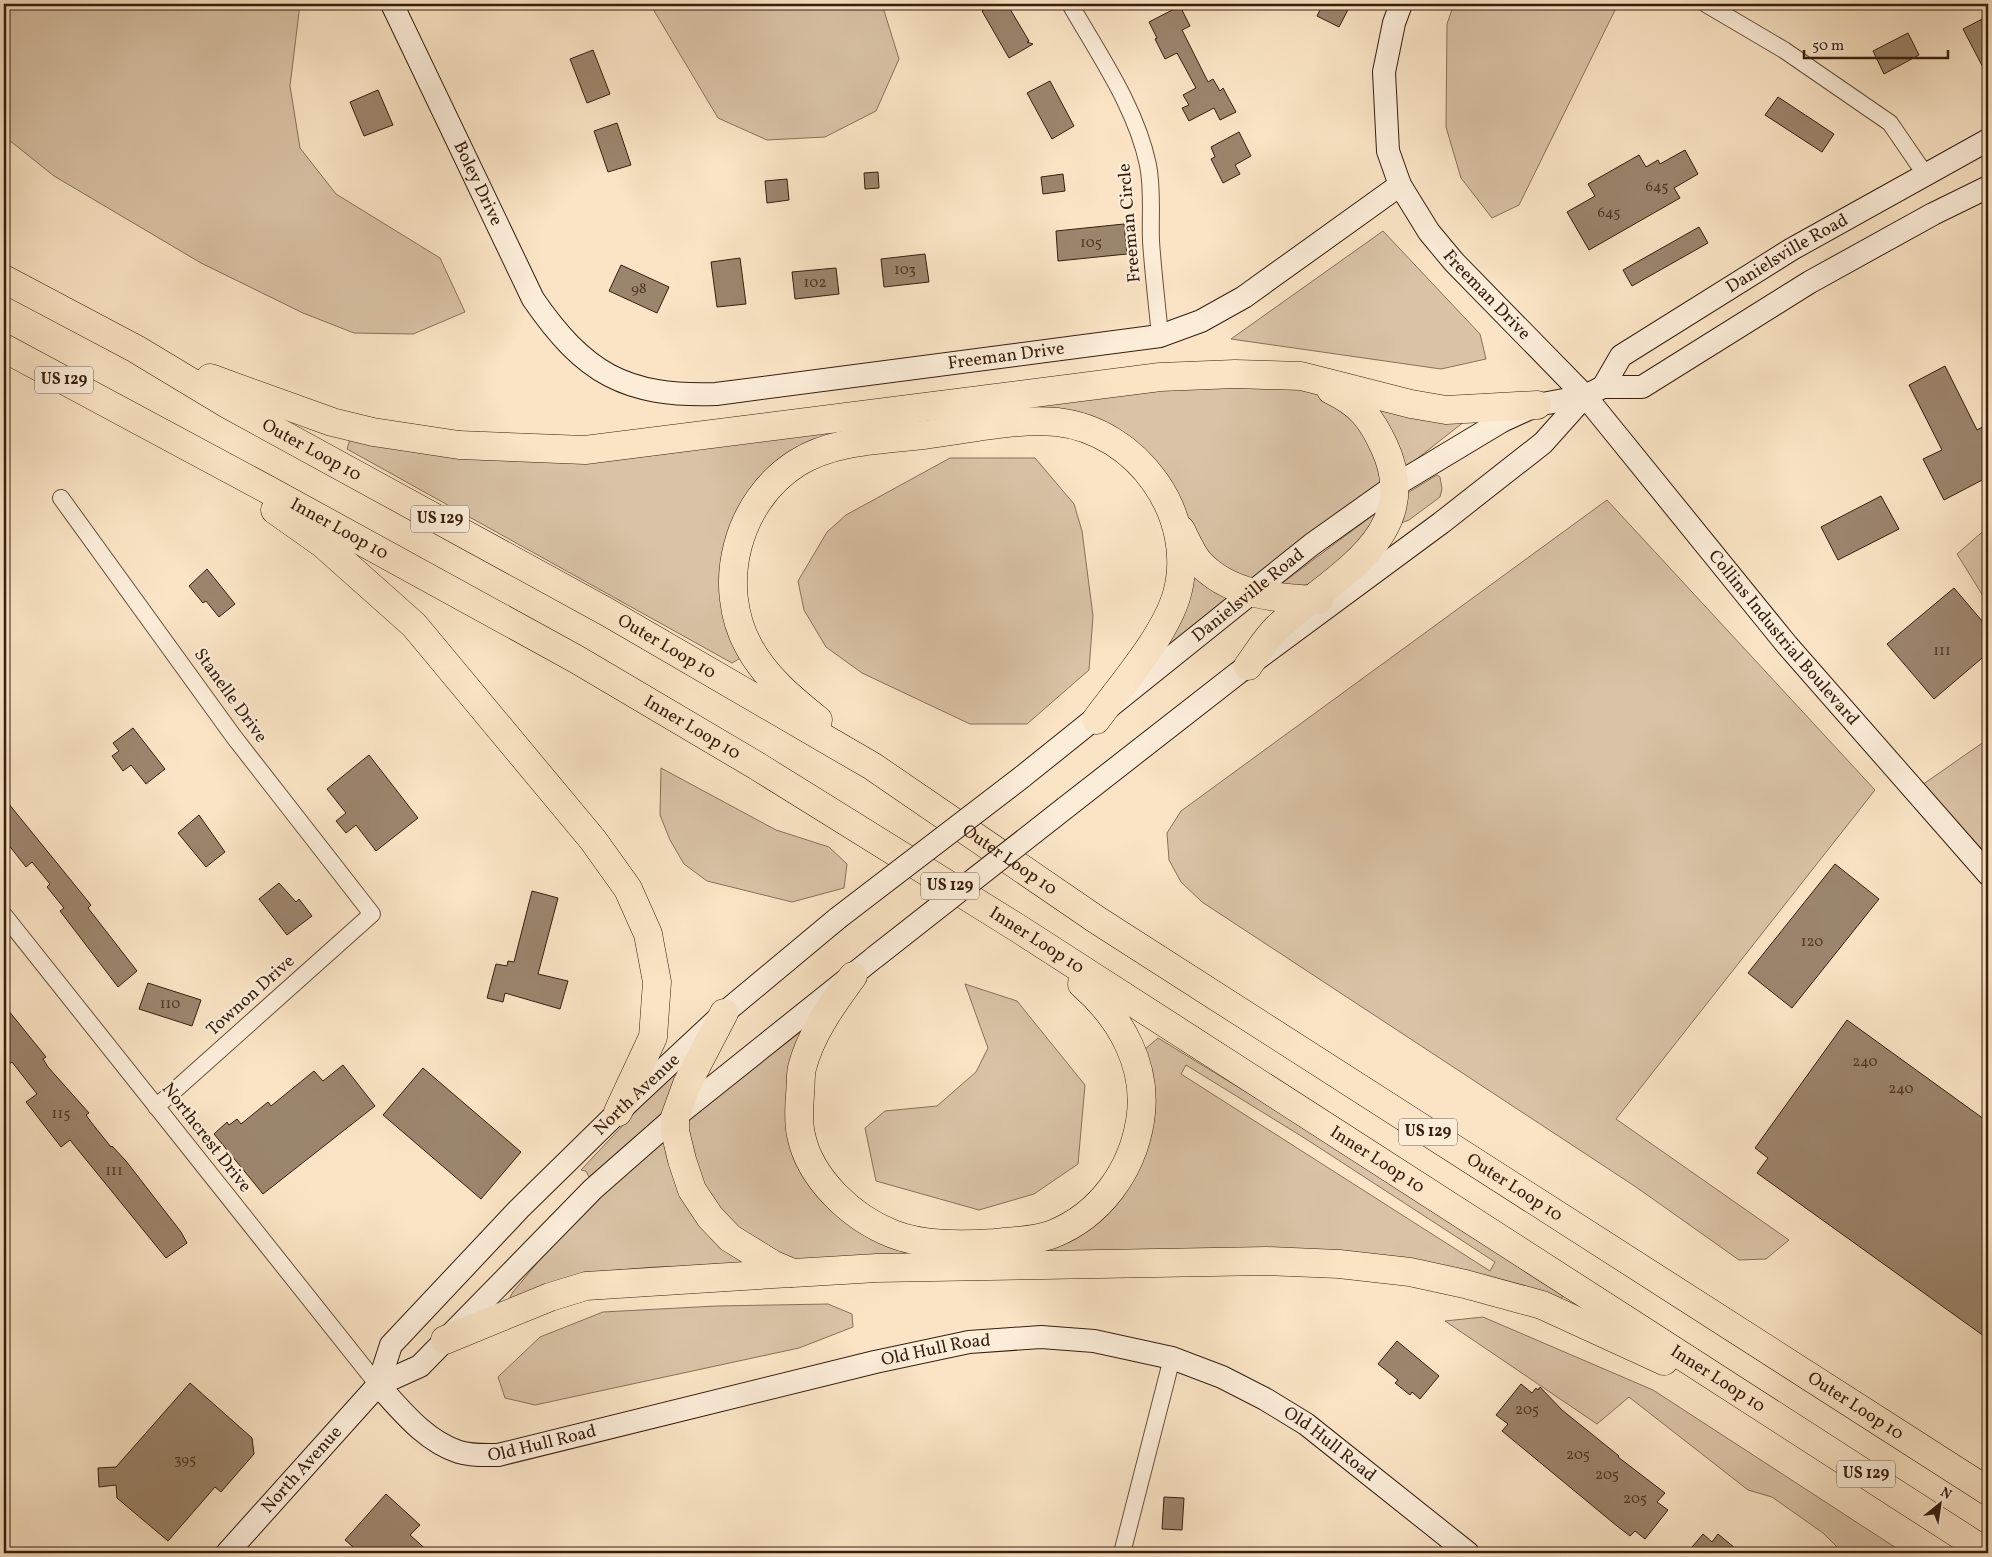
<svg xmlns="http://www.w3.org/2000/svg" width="1992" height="1557" font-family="Vollkorn,serif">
<rect width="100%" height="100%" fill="#fae4c5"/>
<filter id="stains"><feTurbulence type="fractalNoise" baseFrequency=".004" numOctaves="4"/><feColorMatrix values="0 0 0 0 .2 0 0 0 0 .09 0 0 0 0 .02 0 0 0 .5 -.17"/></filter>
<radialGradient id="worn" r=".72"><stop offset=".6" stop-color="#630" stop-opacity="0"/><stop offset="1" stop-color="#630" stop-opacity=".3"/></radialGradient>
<path fill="#d9c2a6" stroke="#88705a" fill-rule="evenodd" d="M4,4H300L290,86L300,148L336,194L440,258L465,312L413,334L354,333L303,313L201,263L54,176L4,136Z
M650,4H882L899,59L876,111L825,137L767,140L718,118Z
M1454,4H1618L1519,205L1492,218L1461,178L1446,127L1447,24Z
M1383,231L1480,334L1486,359L1441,369L1231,339Z
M1231,383L1313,390L1359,418L1385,481L1304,537L1247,582L1219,569L1108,430L856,434L744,507V656L732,663L347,449L351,436L471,455L1160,387Z
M1363,400L1465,421L1404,469Z
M950,458H1035L1074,504L1082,531L1093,616L1089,670L1027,724H970L862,673L826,647L804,610L798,581L827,532L846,515Z
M1437,475L1440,477L1442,489L1440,497L1409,520L1396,525L1401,497Z
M1607,500L1875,790L1616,1119L1789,1240L1766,1259L1739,1260L1636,1187L1202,902L1181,882L1169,860L1167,833L1181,811Z
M1373,515H1377L1374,528L1316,583L1294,587L1281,584Z
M1988,527V604L1957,554Z
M1188,565L1231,595L1151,659Z
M1988,739V856L1922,785Z
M661,768L776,830L829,847L847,864L844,888L792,902L707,881L684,864L670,840L660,815Z
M965,984L1017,1001L1085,1085L1078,1164L1034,1194L979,1210L876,1181L865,1128L885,1111L937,1106L976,1072L988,1048Z
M807,1027L800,1169C820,1203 845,1227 881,1243L997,1250L1117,1195L1144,1050L1158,1038L1264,1103L1563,1295L1559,1304L1454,1273L794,1261L761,1250L702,1195L686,1120ZM1186,1065L1306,1139L1495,1262L1490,1271L1181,1074Z
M685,1065L670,1106L589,1177L586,1171L581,1170L656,1090Z
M669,1135L748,1265L655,1267L608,1271L511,1299L510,1297L513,1292L571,1222Z
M828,1304L852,1314L853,1327L799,1348L535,1405L505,1398L498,1377L540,1337L603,1312L716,1306Z
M1483,1317L1653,1390L1904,1553H1843L1823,1533L1772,1497L1748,1490L1629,1397L1597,1424L1445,1321Z"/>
<path fill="#9c856d" stroke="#361e0d" d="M995,4H1007L1029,41L1027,42L1033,44L1009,58L982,11Z
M1323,4H1351L1339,27L1317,16Z
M1180,6L1190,26L1182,30L1208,82L1213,79L1220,91L1223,88L1236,112L1220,120L1214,108L1189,121L1182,108L1189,105L1183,95L1196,88L1177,53L1165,59L1155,39L1157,38L1149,22Z
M1988,16V77L1963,29Z
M1908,33L1919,55L1884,74L1873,51Z
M593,50L610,94L587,103L570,59Z
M1050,81L1074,126L1052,139L1027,93Z
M378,90L393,125L364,136L350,102Z
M1778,97L1834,134L1822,152L1765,115Z
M617,123L631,165L608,172L594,131Z
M1239,132L1251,156L1235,165L1240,174L1223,183L1211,159L1215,157L1211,147Z
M1685,150L1698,174L1674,188L1680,198L1589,250L1567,212L1595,196L1588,184L1639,155L1646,167L1658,160L1660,164Z
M878,172L879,188L865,189L864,173Z
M1063,174L1065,191L1043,194L1041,177Z
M787,179L789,200L767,203L765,181Z
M1124,224L1127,254L1058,261L1056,231Z
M1699,227L1708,243L1632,286L1623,270Z
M925,254L929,282L884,287L881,259Z
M740,258L746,304L717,307L711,262Z
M621,265L669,287L657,313L609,291Z
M836,268L839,294L795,299L792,272Z
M1945,366L1977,430L1988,424V477L1944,500L1923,459L1942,450L1909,385Z
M1881,496L1899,529L1838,560L1821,527Z
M207,569L235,604L219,617L206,601L203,603L189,586Z
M1954,588L1988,628V653L1934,699L1887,644Z
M133,728L165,769L146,784L131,765L123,771L112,756L119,751L113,743Z
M369,755L418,818L376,851L356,825L346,833L336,821L346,813L327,789Z
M4,798L91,905L88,908L137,971L118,987L60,911L64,908L47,887L50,884L32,862L26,867L4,839Z
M199,815L225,852L206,867L178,833Z
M1835,864L1879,899L1792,1008L1748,973Z
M279,883L296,902L299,899L312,916L287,935L259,899Z
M532,891L558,898L538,974L568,981L560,1009L505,993L503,1002L487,998L496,964L507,966L508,961L514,962Z
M148,983L201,1000L192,1026L139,1009Z
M4,1005L46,1057L43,1059L48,1067L89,1113L86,1115L91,1122L111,1147L112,1146L126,1161L181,1232L187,1243L166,1258L70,1140L61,1147L26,1102L37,1094L12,1062L4,1068Z
M1847,1020L1988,1122V1339L1757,1173L1768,1158L1755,1148Z
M343,1065L375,1106L263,1194L214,1134L227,1122L229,1125L237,1119L241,1124L268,1102L271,1106L314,1071L323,1081Z
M423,1068L521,1152L481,1199L383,1115Z
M1397,1341L1439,1376L1420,1399L1412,1392L1410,1395L1395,1383L1398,1380L1378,1364Z
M190,1383L252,1438L254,1454L221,1492L215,1487L168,1541L117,1498L116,1485L99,1487L98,1468L116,1467Z
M1521,1384L1532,1393L1536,1388L1538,1390L1540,1387L1562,1410L1619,1456L1618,1457L1665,1493L1657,1502L1668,1510L1645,1539L1635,1531L1630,1536L1617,1526L1502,1431L1508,1424L1496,1415Z
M386,1494L420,1525L410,1535L430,1553H360L345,1540Z
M1164,1497L1184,1498L1182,1530L1162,1529Z
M1703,1534L1712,1542L1718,1534L1741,1553H1687Z"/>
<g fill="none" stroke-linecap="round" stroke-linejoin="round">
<defs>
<path id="street" d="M1070,4C1099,55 1136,107 1148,165C1153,190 1150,215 1151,241C1153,272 1157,304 1160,336
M1706,4L1784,50L1890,123L1925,174
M61,498L234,737L372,914L156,1107
M4,915L378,1385
M1122,1553L1172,1358"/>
<g id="secondary">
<path id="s1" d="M392,4L533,299C584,373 625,397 716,394L1160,336L1201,321L1244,297L1400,185"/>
<path id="s2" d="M1401,4L1394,23L1384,72L1388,151L1400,185L1429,232L1454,262L1585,396L1787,645L1988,874"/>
<path id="s3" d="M1603,387L1621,356L1792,249L1988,140"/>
<path id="s4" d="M1022,777L1311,545L1394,486L1502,421L1537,405L1585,396L1603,387H1642L1810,282L1933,214L1988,187"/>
<path d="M1065,808L1238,673L1441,523L1543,443L1585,396"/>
<path id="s5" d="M378,1385C401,1410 425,1441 459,1452C472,1456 485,1455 498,1455L875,1362L969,1342L1041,1337L1094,1341L1172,1358L1222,1377L1265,1399L1306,1424L1468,1553"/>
<path d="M378,1385L420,1366L593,1189L675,1117L875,957"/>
<path id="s6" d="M227,1553L378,1385L391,1345L519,1209L618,1112L724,1013L838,918"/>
</g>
<g id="highway">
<path id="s7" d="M4,279L136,349L229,405L607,612L872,766L1097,920L1988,1491"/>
<path id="s8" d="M4,348L272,492L576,659L757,766L1016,927L1988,1553"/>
<path d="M210,378L332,422L373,432L459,445L585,450L1160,377L1235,374L1301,376L1411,404L1446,410L1537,405"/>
<path d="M275,510L323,544L414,625L593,840L628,889L648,934L657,982L653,1037L618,1112"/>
<path d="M1181,530C1186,540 1191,552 1198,561C1229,596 1276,598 1319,600"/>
<path d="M1248,666C1257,654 1266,638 1278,627C1332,577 1426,536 1384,446C1371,418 1360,404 1331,390"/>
<path d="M818,720C792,699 765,677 749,647C715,585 737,501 797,463C833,440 881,440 923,435C965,430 1015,418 1057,422C1138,431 1198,516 1177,594C1165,636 1122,684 1096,720"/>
<path d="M853,976C832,1005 811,1033 802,1068C800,1077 801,1087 800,1095C799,1108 798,1122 801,1135C810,1179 852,1218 893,1234C923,1246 963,1245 995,1243C1013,1241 1035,1241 1053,1234C1100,1215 1132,1171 1140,1121C1149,1067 1121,1018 1082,984"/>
<path d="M724,1013L687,1084L675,1117V1131L682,1160L692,1190L710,1217L730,1238L772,1264L793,1273L877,1268L1267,1261L1339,1264L1410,1272L1465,1284L1542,1305L1664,1361"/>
<path d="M445,1340L550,1297L586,1286L790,1273"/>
</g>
</defs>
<use href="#street" stroke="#67503b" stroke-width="18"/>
<use href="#secondary" stroke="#361e0d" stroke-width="24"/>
<use href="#highway" stroke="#361e0d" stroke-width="29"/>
<use href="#street" stroke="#fcedd9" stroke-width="16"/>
<use href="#secondary" stroke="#fcedd9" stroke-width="22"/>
<use href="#highway" stroke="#fae4c5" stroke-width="28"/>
<defs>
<path id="secondary-bridge" d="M838,918L1022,777
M875,957L1065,808"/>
</defs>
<use href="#secondary-bridge" stroke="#361e0d" stroke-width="24" stroke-linecap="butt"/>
<use href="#secondary-bridge" stroke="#fcedd9" stroke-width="22"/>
</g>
<g text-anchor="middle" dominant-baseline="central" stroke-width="4.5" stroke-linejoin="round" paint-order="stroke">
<g font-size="15" fill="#503825">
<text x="1657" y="187">645</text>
<text x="1609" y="213">645</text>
<text x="1091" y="243">105</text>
<text x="905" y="270">103</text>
<text x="815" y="283">102</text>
<text x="639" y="289">98</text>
<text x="1942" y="651">111</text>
<text x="1812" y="942">120</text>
<text x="170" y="1004">110</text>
<text x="1865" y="1062">240</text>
<text x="1901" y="1089">240</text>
<text x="61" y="1114">115</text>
<text x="114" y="1171">111</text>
<text x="1527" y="1410">205</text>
<text x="1578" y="1455">205</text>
<text x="185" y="1460">395</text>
<text x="1607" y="1475">205</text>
<text x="1635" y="1499">205</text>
</g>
<g fill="#fcedd9" stroke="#715c4a" stroke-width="1">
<rect x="35" y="366.5" width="58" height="27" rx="4"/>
<rect x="411" y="505.5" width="58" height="27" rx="4"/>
<rect x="921" y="872.5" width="58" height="27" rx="4"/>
<rect x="1399" y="1118.5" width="58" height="27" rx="4"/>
<rect x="1837" y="1460.5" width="58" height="27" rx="4"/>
</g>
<g font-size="16" font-weight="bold" fill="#361e0d">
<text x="64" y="380">US 129</text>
<text x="440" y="519">US 129</text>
<text x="950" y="886">US 129</text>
<text x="1428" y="1132">US 129</text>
<text x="1866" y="1474">US 129</text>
</g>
<g font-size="18" fill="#361e0d" stroke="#fcedd9">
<text stroke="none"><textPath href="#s1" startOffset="199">Boley Drive</textPath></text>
<text transform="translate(1130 223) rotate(-95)">Freeman Circle</text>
<text stroke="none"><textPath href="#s3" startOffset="231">Danielsville Road</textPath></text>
<text stroke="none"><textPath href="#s2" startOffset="326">Freeman Drive</textPath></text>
<text stroke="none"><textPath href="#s1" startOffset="838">Freeman Drive</textPath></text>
<text stroke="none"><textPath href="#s7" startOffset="352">Outer Loop 10</textPath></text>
<text stroke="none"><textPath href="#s8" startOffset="381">Inner Loop 10</textPath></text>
<text stroke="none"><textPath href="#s4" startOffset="290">Danielsville Road</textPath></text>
<text stroke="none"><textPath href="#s2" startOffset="780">Collins Industrial Boulevard</textPath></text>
<text stroke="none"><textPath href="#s7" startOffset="758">Outer Loop 10</textPath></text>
<text transform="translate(230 696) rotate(54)">Stanelle Drive</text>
<text stroke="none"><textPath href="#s8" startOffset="786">Inner Loop 10</textPath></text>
<text stroke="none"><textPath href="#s7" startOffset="1162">Outer Loop 10</textPath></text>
<text stroke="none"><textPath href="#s8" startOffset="1191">Inner Loop 10</textPath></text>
<text transform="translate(251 996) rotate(-42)">Townon Drive</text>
<text stroke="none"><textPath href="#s6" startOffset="619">North Avenue</textPath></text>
<text transform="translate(206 1138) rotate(52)">Northcrest Drive</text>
<text stroke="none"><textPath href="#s8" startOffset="1596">Inner Loop 10</textPath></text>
<text stroke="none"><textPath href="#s7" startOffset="1764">Outer Loop 10</textPath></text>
<text stroke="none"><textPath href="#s5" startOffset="596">Old Hull Road</textPath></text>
<text stroke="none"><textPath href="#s8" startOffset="2001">Inner Loop 10</textPath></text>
<text stroke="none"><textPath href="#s7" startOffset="2169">Outer Loop 10</textPath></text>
<text stroke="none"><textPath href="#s5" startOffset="191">Old Hull Road</textPath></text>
<text stroke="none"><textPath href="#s5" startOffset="1016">Old Hull Road</textPath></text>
<text stroke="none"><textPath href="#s6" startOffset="112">North Avenue</textPath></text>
</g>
</g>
<rect width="1992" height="1557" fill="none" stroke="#fae4c5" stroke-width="20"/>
<rect x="5" y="5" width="1982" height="1547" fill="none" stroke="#361e0d" stroke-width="2.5"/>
<rect x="10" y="10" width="1972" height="1537" fill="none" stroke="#361e0d"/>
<g transform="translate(1940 1504) rotate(30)" stroke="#fcedd9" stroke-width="4" paint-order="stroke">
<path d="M0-4L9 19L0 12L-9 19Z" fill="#361e0d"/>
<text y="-8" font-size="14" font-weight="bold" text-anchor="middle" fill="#361e0d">N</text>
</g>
<path d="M1804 50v8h144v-8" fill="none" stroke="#361e0d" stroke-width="2.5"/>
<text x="1812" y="50" font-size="15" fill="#361e0d" stroke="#fcedd9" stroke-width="4" paint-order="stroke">50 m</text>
<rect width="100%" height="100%" filter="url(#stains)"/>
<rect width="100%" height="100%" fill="url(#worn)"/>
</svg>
